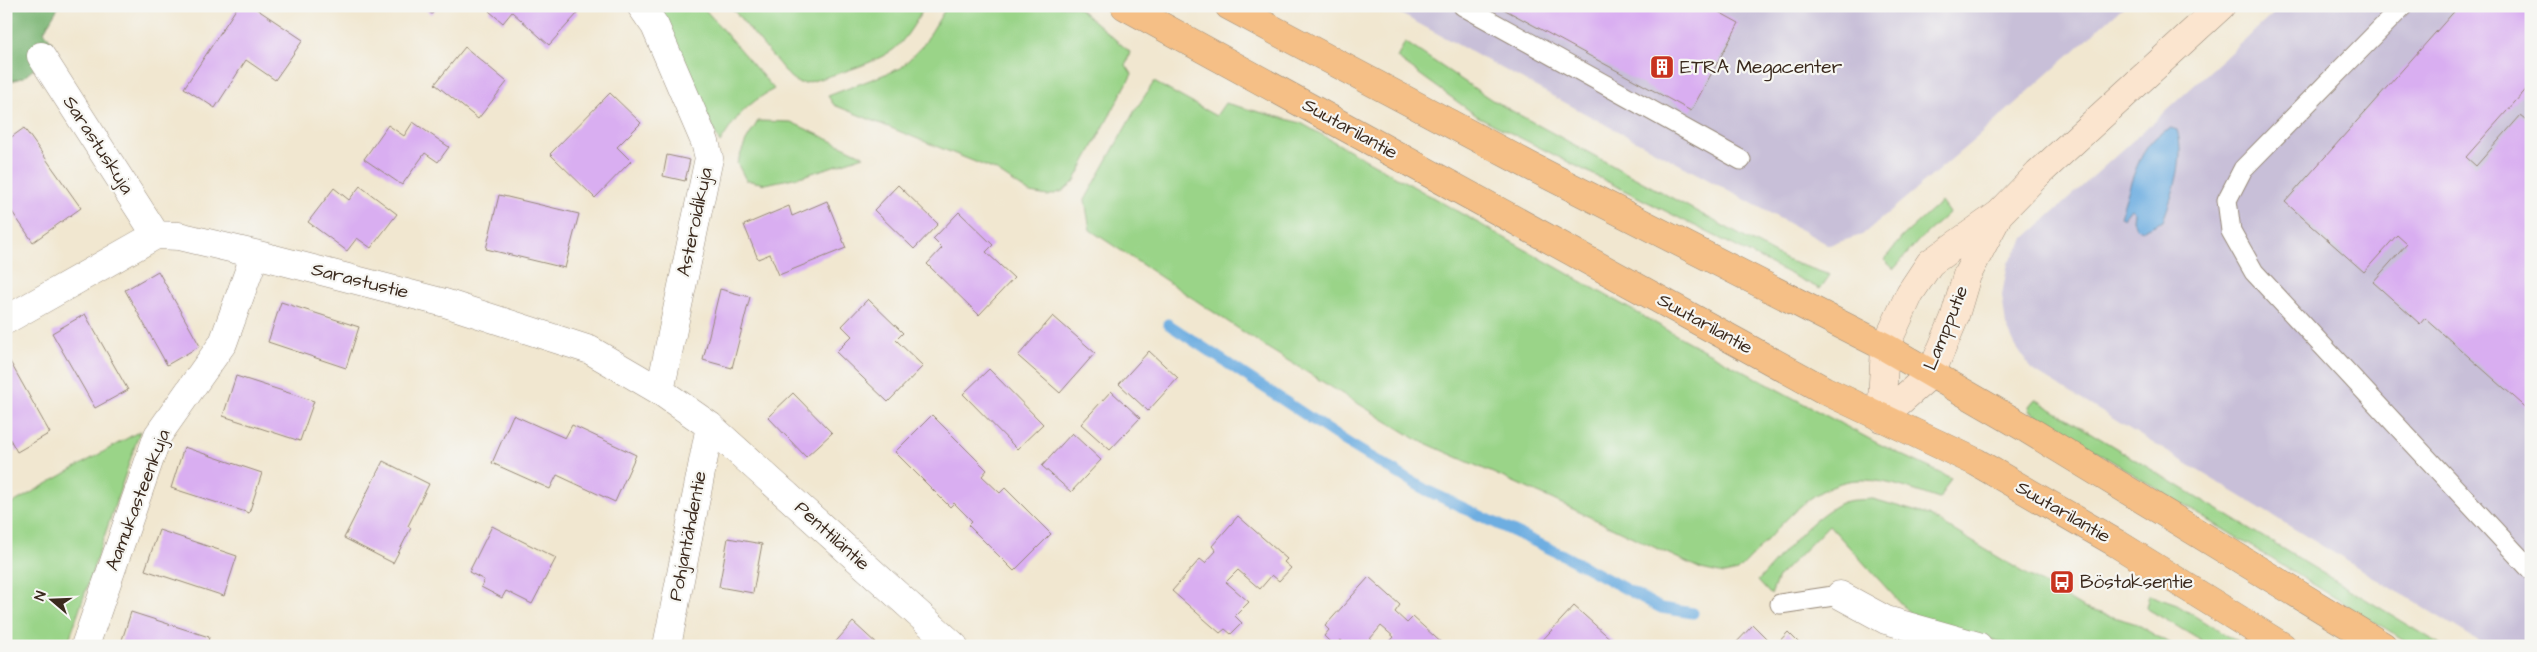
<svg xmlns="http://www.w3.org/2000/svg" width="2537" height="652" font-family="'Architects Daughter',sans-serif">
<rect width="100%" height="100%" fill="#f6f6f2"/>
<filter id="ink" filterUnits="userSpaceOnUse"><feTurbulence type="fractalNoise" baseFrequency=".02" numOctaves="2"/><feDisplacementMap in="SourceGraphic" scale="10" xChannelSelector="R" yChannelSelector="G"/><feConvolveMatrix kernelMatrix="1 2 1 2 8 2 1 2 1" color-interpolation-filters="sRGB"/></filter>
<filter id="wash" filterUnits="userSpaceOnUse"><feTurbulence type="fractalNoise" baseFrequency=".0096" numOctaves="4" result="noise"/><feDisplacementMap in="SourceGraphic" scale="20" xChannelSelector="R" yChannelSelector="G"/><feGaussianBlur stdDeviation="1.12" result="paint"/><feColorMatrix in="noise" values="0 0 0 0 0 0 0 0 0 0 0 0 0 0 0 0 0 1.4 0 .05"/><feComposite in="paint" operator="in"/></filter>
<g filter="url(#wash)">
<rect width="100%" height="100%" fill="#f1e7d0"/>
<path fill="#c8bfd8" d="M1386,6H2124L1974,140L1862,235L1829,245Z
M2282,6H2531V646H2487L2031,369L2015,345L2006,325L2002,295L2008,263L2026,237Z"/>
<path fill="#9ad488" stroke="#6a7f53" d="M655,6H702L774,89C745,105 737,116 720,143Z
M730,6H925C917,20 906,40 893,50C867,67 835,74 806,83H798L790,77Z
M947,6H1076L1130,52L1126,65L1132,74L1074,182L1063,191L1048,196L1030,193L995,170L834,105L828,96L901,68L924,44Z
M1405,42L1492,100L1786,260L1830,275L1820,289L1477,116L1397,58Z
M1154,82L1216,116L1225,103L1301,123L1687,341L1877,443L1951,478L1939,499C1915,491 1891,481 1865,480C1811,477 1773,537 1738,571L1724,574L1701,569L1545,496L1416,439L1269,349L1090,230L1085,200L1134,112Z
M758,121L791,122L864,156L803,176L765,184L746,180L737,163L746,141Z
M1941,202L1949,213L1918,241L1894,269L1884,260L1902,237Z
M2035,399L2443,646H2414L2030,411L2029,406Z
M140,431L67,646H6V507Z
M1873,499L1928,515L2083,608L2134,623L2174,646H2015L1913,617L1829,525L1778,577L1771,595L1758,581C1782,555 1807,521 1839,504C1849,499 1861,500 1873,499Z
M2149,595L2177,605L2243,646H2210L2146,608Z"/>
<path fill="#7bb674" stroke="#5b7049" d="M6,6H59L44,31L57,50L24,77L6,83Z"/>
<path fill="#6eaee1" stroke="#546c80" d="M2171,128L2177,130C2186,159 2173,193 2163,221L2144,230L2136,228L2133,220L2134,212L2131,209L2123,219L2120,216C2131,187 2138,140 2171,128Z"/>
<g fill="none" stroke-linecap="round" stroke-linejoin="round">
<path stroke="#6eaee1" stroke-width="11" d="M1168,324L1351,445L1426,490L1561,554L1661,608L1693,613"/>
</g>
<g id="blocks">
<path fill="#d9aef1" d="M238,6H252L303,40L275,80L246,60L215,108L184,88Z
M420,6H437L432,14Z
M493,6H571L578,13L549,45L512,12L503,23L489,11Z
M1498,6H1708L1739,23L1691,111Z
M2459,6H2531V84L2466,157L2476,166L2521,115L2531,123V412L2425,318L2420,324L2373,282L2407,244L2397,235L2364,272L2285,202Z
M465,47L507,82L478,119L435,84Z
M610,93L641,123L617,147L631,161L595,198L550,154Z
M413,122L449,147L438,162L425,153L402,185L364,159L388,125L404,136Z
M24,128L81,208L33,242L6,203V141Z
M667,155L690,160L685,181L663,176Z
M898,185L938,224L914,249L874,210Z
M360,186L397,214L371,248L357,238L347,251L308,222L334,188L349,200Z
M499,195L579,214L565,268L486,249Z
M827,201L846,248L779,275L770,254L758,259L744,225L789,206L792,216Z
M959,212L993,245L986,252L1014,278L979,315L927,264L942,248L933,239Z
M158,271L200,346L167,365L125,290Z
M720,289L750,297L732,368L703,360Z
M868,299L903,333L896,340L923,366L888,402L836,352L852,336L842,326Z
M281,302L359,327L346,368L268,342Z
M85,314L128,390L95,408L52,333Z
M1053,316L1095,353L1060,393L1018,356Z
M1149,351L1178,378L1148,411L1119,384Z
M8,358L50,433L17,452L6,432Z
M989,369L1043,424L1017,449L963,394Z
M236,376L314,401L300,441L223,416Z
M1111,391L1140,418L1110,450L1081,424Z
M793,393L832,433L806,457L768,417Z
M513,415L565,438L572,425L636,455L615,502L557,475L550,489L492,463Z
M932,415L987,470L982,476L1000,493L1005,488L1051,534L1014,571L968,525L972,521L954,503L950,507L895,452Z
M1072,433L1101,460L1071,492L1042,466Z
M184,447L262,473L249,513L171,488Z
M383,461L429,484L408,526L411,528L393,563L344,538Z
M1238,516L1287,559L1284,562L1291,568L1279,581L1272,575L1260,589L1238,570L1226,582L1249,602L1235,616L1242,623L1231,634L1225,629L1220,633L1172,591L1200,559L1205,563L1216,551L1212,546Z
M492,526L556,558L532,604L506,591L502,598L481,587L484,580L469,572Z
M159,530L237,556L224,596L145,570Z
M728,538L762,544L753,593L719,587Z
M1369,577L1400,605L1395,612L1407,623L1413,617L1445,646H1386L1394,637L1381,626L1364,646H1347L1341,640L1334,646L1324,636L1329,630L1325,626Z
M1574,606L1614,642L1610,646H1537Z
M131,612L209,637L207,646H120Z
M853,622L879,646H832Z
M1753,625L1774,646H1733Z
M1788,632L1802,646H1775Z"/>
</g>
</g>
<g filter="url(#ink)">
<use href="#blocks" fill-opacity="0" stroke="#968877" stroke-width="1"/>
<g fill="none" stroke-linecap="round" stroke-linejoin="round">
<defs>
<path id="lane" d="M1463,6L1741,160
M2403,6L2243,169L2227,200L2231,231L2254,272L2531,570
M1780,604L1840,595"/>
<path id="street" d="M641,6L655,26L705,142L709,158L660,391
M41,56L156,235
M6,320L156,235L179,236L255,254L445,303L590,350L660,391L710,426L954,646
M1840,595L1886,620L1978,646
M85,646L158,435L223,343L255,254
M667,646L710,426"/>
<path id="secondary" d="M1881,418L1885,347L1910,293L1930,263L1999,214L2038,174L2221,6
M1881,418L1931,374L1954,319L1967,275L1997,218"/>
<path id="primary" d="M1125,6L1824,390L1976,462L2116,543L2282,646
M1229,6L1530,166L1885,347L2027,429L2383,646"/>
</defs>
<use href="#lane" stroke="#968877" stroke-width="21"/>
<use href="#street" stroke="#968877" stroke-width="29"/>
<use href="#secondary" stroke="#968877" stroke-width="29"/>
<use href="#primary" stroke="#968877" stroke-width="29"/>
<use href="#lane" stroke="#fff" stroke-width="19"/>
<use href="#street" stroke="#fff" stroke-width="28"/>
<use href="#secondary" stroke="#fbe5cf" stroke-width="28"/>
<use href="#primary" stroke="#f5bf86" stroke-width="28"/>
</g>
</g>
<defs>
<symbol id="building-square" viewBox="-11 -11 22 22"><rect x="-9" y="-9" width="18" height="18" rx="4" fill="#c8321e" stroke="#f6f6f2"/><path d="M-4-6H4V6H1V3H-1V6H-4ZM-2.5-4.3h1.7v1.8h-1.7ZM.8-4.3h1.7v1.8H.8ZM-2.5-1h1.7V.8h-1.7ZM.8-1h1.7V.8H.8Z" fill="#fff"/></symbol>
<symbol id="bus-square" viewBox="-11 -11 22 22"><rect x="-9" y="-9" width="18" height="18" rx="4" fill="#c8321e" stroke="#f6f6f2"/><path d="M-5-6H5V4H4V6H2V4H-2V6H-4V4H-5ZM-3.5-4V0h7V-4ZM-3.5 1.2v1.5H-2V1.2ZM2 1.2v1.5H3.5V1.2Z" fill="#fff"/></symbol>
</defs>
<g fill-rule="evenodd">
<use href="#building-square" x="1648" y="53" width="28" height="28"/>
<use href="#bus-square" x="2048" y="568" width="28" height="28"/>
</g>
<g text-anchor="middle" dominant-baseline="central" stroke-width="4.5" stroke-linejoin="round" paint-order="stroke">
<g font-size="19" fill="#3b2a1e" stroke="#f6f6f2" text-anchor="start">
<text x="1680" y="67">ETRA Megacenter</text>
<text x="2080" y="582">Böstaksentie</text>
</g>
<g font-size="19" fill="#3b2a1e" stroke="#f6f6f2">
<text transform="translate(1350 129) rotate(29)">Suutarilantie</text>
<text transform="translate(98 145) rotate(57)">Sarastuskuja</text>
<text transform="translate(695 222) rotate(-78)">Asteroidikuja</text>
<text transform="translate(360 281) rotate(14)">Sarastustie</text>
<text transform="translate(1705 324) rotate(29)">Suutarilantie</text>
<text transform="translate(1946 328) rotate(-68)">Lampputie</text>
<text transform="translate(138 500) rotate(-69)">Aamukasteenkuja</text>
<text transform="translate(2063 512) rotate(30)">Suutarilantie</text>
<text transform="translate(688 536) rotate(-79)">Pohjantähdentie</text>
<text transform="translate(832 536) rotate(42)">Penttiläntie</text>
</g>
</g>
<rect width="2537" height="652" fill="none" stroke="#f6f6f2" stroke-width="25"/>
<g transform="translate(52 600) rotate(289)" stroke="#f6f6f2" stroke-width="4" paint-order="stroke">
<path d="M0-4L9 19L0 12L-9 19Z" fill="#3b2a1e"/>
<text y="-8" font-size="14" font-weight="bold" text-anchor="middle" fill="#3b2a1e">N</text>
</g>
</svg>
